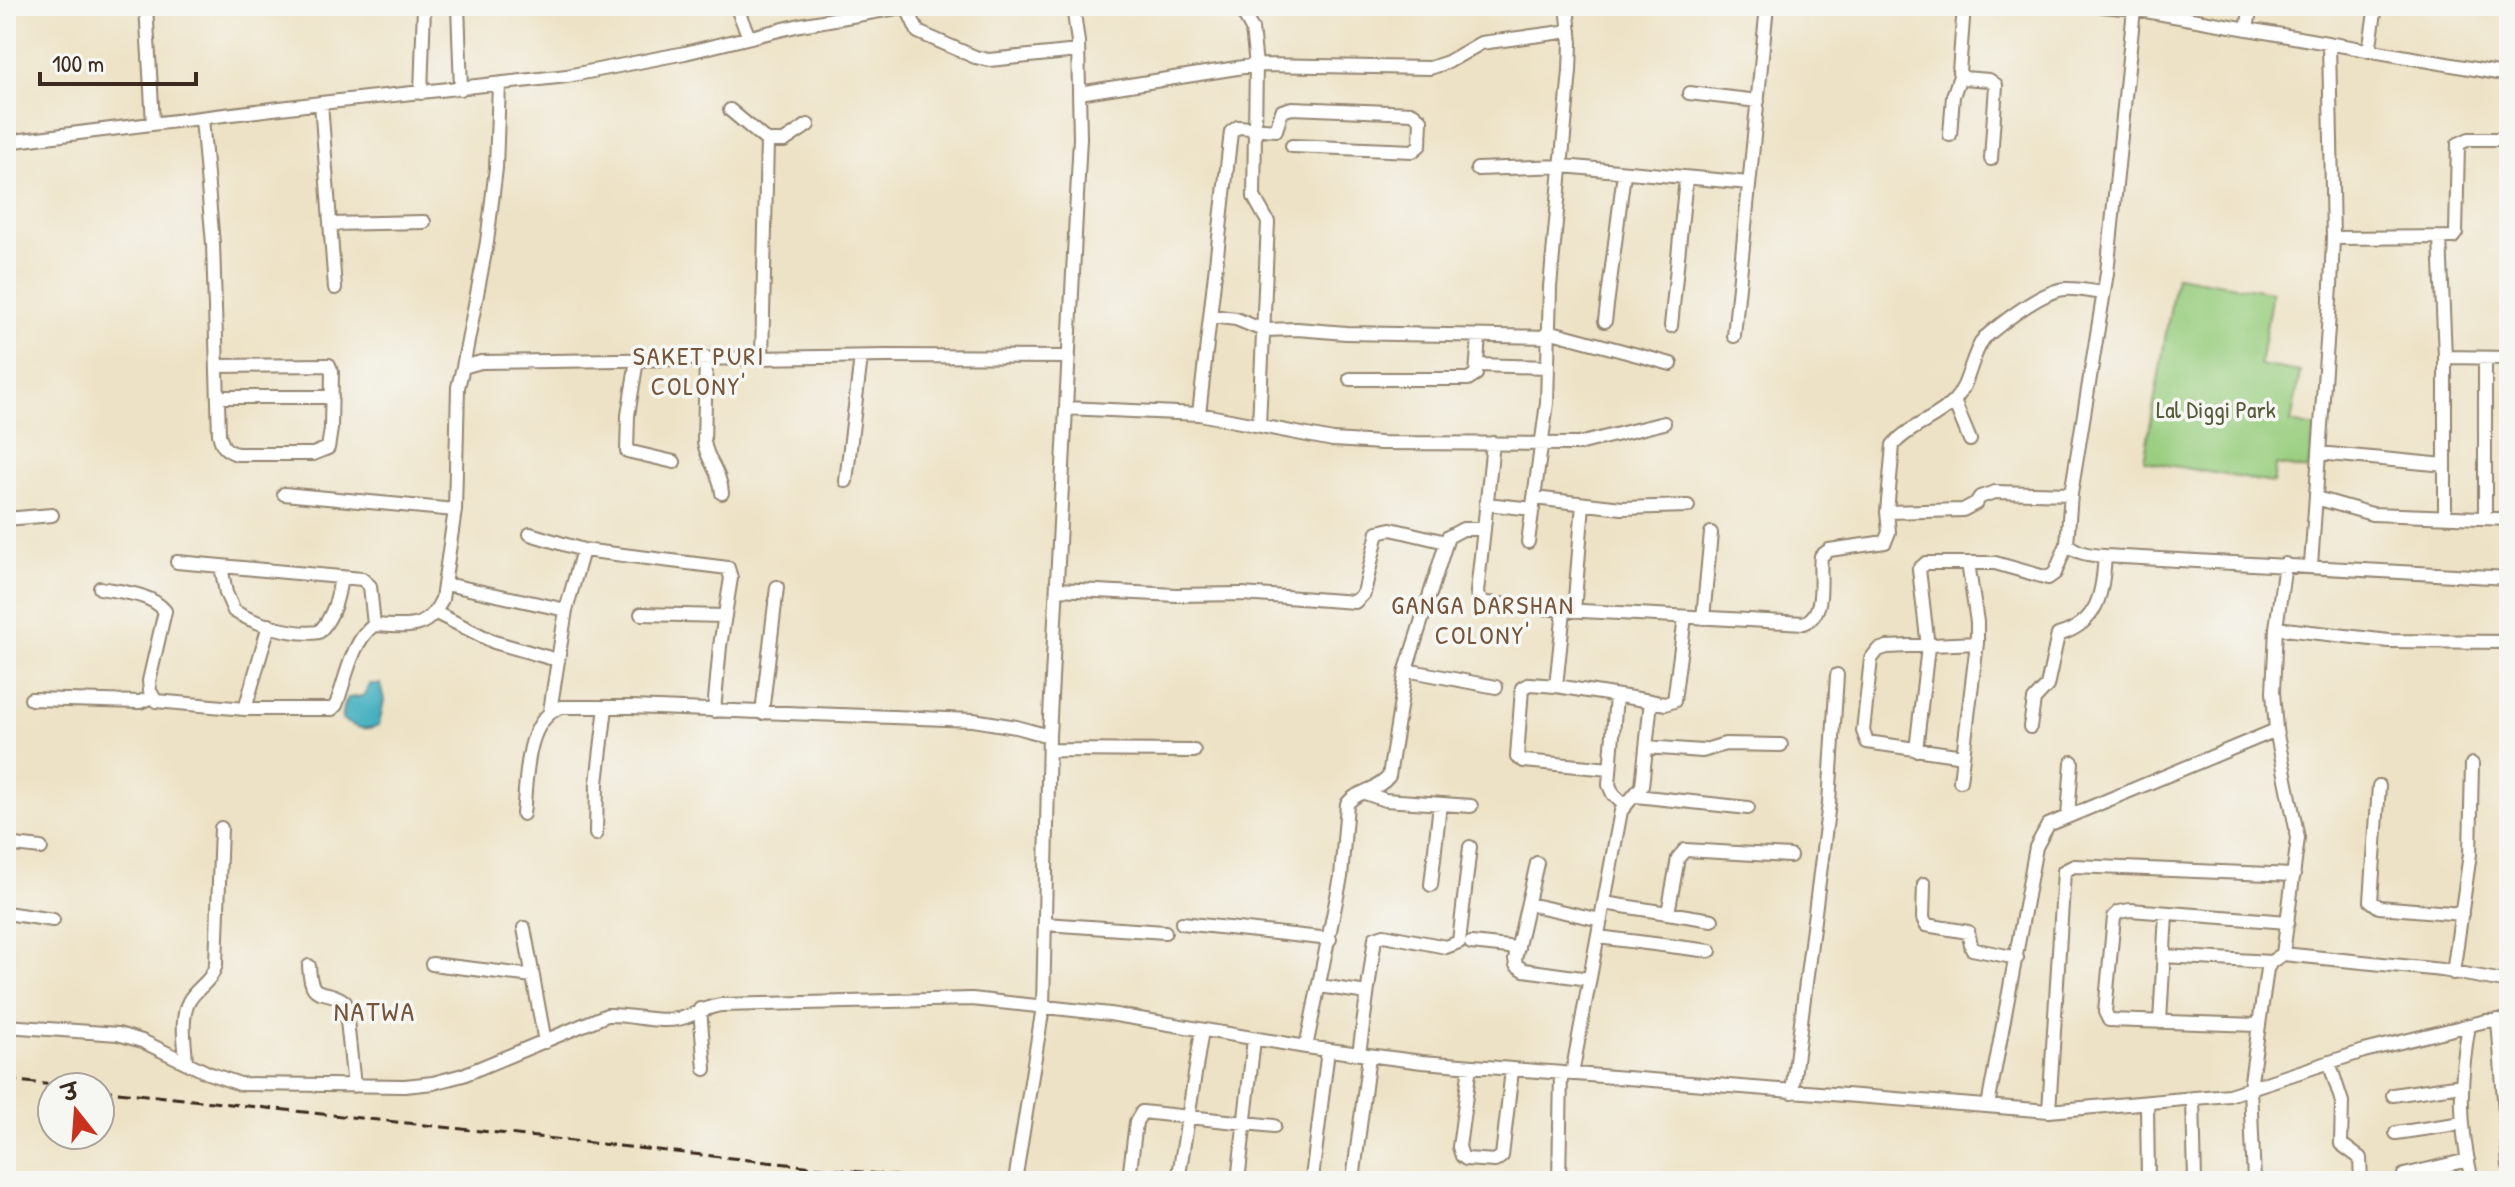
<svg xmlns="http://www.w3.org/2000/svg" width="2515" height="1187" font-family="'Patrick Hand','Playpen Sans Deva',sans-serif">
<rect width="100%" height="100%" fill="#f6f6f2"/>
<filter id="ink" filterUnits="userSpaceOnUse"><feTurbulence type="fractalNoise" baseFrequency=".0125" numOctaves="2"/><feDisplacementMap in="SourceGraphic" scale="16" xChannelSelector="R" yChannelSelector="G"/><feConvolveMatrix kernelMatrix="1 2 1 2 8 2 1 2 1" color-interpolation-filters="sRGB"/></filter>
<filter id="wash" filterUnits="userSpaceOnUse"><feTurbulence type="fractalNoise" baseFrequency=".006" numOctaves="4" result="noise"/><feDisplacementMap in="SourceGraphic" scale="32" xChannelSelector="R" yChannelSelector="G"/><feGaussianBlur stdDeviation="1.8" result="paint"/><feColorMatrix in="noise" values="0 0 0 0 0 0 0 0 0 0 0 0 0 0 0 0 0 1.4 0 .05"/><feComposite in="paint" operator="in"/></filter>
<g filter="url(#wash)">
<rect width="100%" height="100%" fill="#ede2c5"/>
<path fill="#99ce7f" stroke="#6a7c4e" stroke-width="2" d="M2176,276L2272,292L2260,365L2300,372L2291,423L2315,428L2308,470L2276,465L2273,483L2144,461Z"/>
<path fill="#42afc0" stroke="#3e6c6f" stroke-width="2" d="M370,684H380L384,700L379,725C366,732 354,727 342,720L343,708L348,698L363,696Z"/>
</g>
<g filter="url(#ink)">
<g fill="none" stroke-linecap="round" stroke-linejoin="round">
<defs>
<path id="minor" d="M146,6L153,123
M458,6L461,89
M736,6L749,37
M906,6L918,32L975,57L989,60L1078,51
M1239,6L1252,29L1256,65L1254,197L1268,222L1259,425
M1964,6L1959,72L1964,78L1989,80L1996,85L1991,159
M2102,6L2134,9L2509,75
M2134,9L2107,273L2071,494L2067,544C2078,554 2090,555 2105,556L2509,578
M2247,29L2251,6
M2369,51L2376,6
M421,93L424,6
M1079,93L1256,65L1430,68L1448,62L1481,43L1570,31
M1689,93L1758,101
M321,103L335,288
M730,110L767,141L762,358
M202,118L213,244L219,434C222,446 224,450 237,454H313L328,448L331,429L332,372L329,365L217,366
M1950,135L1953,96L1960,76
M767,141H784L808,125
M6,142L321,103L567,76L685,53L800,25L908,6
M1477,169L1563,166L1749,183
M330,224L424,222
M2333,238L2453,237L2456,233L2458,144L2469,139H2509
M2440,238L2445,357
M1211,316L1236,319L1263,330L1297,329L1346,333L1548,337
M1605,321L1624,173
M1671,326L1686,178
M1548,331L1671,364
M1734,336L1767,6
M706,358L704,442C707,461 721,473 722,493
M2485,358V518
M637,360L628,415L627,451L674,462
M1477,365L1548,367
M463,367L487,242L496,168L499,84
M1350,379H1468L1476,374L1479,336
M218,397H332
M1954,401L1970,440
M1066,408L1199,414L1333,440L1381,443L1578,444L1664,423
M1199,414L1231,132L1238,127L1276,130L1282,111L1292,108L1413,113L1421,120L1420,145L1413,151L1292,146
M2319,453L2445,465
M846,481L861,357
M284,494L455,510
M2071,494L1995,492L1980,497L1976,503L1963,510L1887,512L1893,445C1909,426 1937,419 1954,401C1970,384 1970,357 1984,338C2002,323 2042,291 2065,289C2078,288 2091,292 2104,293
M1534,498L1622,508L1688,506
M2316,498L2372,514L2509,519
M1486,504L1533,509
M2445,517V357L2509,358
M6,519L52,515
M1484,529L1477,592L1478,598L1486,603L1564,610L1804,623C1828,613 1818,576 1821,556L1829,550L1885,542L1889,532L1887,512
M530,534L583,550L728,568L731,578L720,646L714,711
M1528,542L1547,403L1550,287L1570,71L1571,43L1567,6
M177,562L362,579L370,586L374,625
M2285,564L2276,628L2273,692L2276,730L2298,838L2283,954L2442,970L2509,982
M2311,565L2331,286L2333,238L2329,44
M221,566L226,593L234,611C255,624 294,636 319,632C334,616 338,597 341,577
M446,584L566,610
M100,588C121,592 151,593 165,611L149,681L150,691L156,701L245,709H332L336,705C346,680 351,642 374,625C406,626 427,633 442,599L455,510L458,387L463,367L481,362L887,356L1069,357
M1058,589L1176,595L1242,594L1355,602L1364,593L1378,532L1391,529L1446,542
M1564,610L1556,686L1651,701L1642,786L1621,811L1572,1074
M1574,611L1583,504
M436,613L494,642L550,658
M641,614L724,616
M1703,618L1711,533
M2276,628L2389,641L2509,642
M1406,670L1496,687
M1556,686L1530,684L1522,688L1517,757L1524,761L1610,769
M1616,696L1609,785L1613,794L1624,805
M31,699L140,702L152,697
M1651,701L1665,704L1674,701L1685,617
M245,709L269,625
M550,711L566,610L583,550
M762,713L777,587
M2030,727L2034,700L2047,686L2058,635C2099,623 2102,594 2105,556
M1646,747L1702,751L1725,744L1781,745
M1049,750L1194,751
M1916,750L1928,647L1919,569L1926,563H1995L2048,578L2055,573L2067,544
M1963,756L1867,742L1863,731L1871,659L1878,650L1887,647L1977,643
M1960,781L1977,643V622L1968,563
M2379,786L2371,901L2379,907L2462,914
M1365,793L1385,800L1471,806
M1636,796L1748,808
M523,814C527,781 524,720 561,707H631L973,720L1016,727L1049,736
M2068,816L2072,762
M596,834L597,783L606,707
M6,844L41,848
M1537,863L1515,959L1516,965L1524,970L1589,979
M1924,884L1923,918L1926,925L1968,932L1972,949L2017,958
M1431,885L1440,804
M1604,903L1712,920
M1528,904L1601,920
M6,913L53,920
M1668,913L1678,858L1685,850L1790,856
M1182,923L1330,939
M1045,924L1165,932
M524,928L545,1042
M1598,937L1710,951
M1471,943L1518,948
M2163,956L2271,962
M432,964L533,976
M309,966C311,1005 324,985 345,1002L354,1086
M2453,973L2470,854L2472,764
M1320,986L1367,993
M700,1009L705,1069
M2498,1020L2509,1166
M2160,1022L2166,913
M2258,1025L2109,1020L2105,1012L2114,917L2119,912L2130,910L2288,922
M2469,1025C2459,1082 2459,1125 2472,1181
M6,1026L118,1034L142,1041L208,1073L240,1084L405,1086L433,1083L463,1075L607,1015C630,1014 655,1023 678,1019C693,1016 705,1007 721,1005L972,999L1110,1014L1306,1047L1422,1062L2049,1111L2229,1095L2364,1051L2486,1021L2509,1020
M1306,1047L1341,877L1347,804C1357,790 1378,791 1389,776L1406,670L1448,537L1463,529H1484L1493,443
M1359,1054L1375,938L1384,935L1446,947L1459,942L1470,847
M186,1061C185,1043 180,1018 189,1001C197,987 212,982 216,964L221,828
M2329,1062L2342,1102L2341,1144L2360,1158L2361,1181
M1470,1066L1459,1147L1462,1156L1466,1159L1495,1161L1502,1156L1512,1070
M1792,1092L1829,803L1837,675
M2393,1095L2461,1085
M2193,1098L2195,1181
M2147,1103L2148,1181
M1988,1106L2036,847L2048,825L2276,730
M2049,1111L2064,871L2074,866L2294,875
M2396,1133L2463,1123
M2404,1175L2468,1160
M1312,1178L1328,1050
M1129,1179L1136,1122L1142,1112L1274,1126
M1015,1181L1043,1007L1049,736L1080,138L1078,42L1073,6
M1178,1181L1202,1030
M1238,1181L1254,1039
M1357,1181L1353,1180L1369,1056
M1559,1181L1561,1073
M2254,1181L2250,1088L2267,969L2271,962L2283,954"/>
</defs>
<use href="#minor" stroke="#948672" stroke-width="16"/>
<use href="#minor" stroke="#fff" stroke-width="12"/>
<path stroke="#3b2a1e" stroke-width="3" stroke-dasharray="12 6" stroke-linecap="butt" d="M6,1080L74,1087
M100,1090L944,1181"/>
</g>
</g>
<g text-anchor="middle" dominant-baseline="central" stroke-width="7" stroke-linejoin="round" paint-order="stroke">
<g font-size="24" fill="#575b3b" stroke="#f6f6f2">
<text x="2216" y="409">Lal Diggi Park</text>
</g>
<g font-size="26" letter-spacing="2" fill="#75553b" stroke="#f6f6f2">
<text x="699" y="355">SAKET PURI<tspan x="699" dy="30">COLONY'</tspan></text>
<text x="1483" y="604">GANGA DARSHAN<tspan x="1483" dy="30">COLONY'</tspan></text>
</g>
<g font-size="28" letter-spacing="2" fill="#75553b" stroke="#f6f6f2">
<text x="375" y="1011">NATWA</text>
</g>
</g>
<rect width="2515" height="1187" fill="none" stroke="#f6f6f2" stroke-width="32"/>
<g transform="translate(76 1111) rotate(343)"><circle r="38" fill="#f6f6f2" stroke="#aba49d" stroke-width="2"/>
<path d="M0-6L14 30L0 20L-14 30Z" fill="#c8321e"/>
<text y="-12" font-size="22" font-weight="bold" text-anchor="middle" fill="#3b2a1e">उ</text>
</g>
<path d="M40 72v12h156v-12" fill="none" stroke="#3b2a1e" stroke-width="4"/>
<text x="52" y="72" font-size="24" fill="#3b2a1e" stroke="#f6f6f2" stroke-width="6" paint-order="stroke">100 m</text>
</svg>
